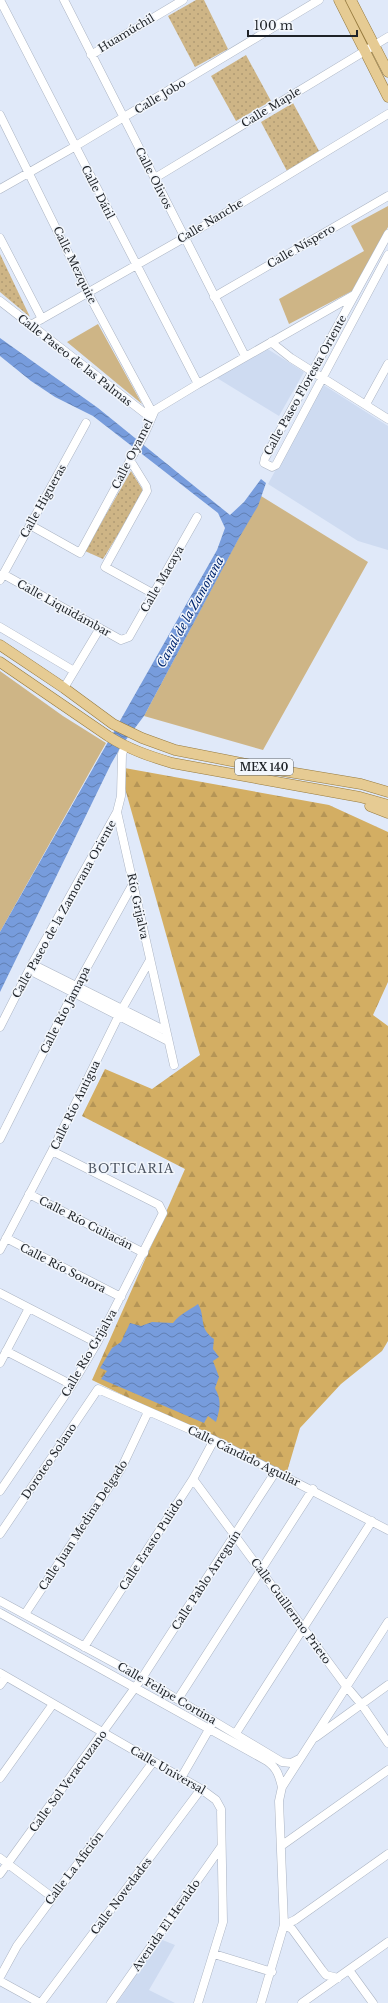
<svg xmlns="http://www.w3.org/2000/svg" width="388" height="2003" font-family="'Libre Baskerville',serif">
<defs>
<pattern id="forest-firs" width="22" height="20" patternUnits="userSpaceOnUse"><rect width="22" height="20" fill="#d3ae63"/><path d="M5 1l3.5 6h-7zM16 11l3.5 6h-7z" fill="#b59556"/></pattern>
<pattern id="park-dots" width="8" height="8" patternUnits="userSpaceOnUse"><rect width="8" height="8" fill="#ceb586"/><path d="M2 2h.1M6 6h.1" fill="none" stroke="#b09b74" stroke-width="1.8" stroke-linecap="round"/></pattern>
<pattern id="water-waves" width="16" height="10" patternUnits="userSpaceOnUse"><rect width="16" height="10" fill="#779cdc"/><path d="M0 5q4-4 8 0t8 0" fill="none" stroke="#617fb2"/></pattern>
</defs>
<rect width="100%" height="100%" fill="#e0e9f9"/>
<path fill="#cedbf1" d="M266,348L304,372L279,416L217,378Z
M322,384L388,426V550L358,541L268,484Z
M160,1939L175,1945L149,1990L175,2003H117Z"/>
<path fill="#ceb586" d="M388,206V227L352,291L289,324L279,299L364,251L351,226Z
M98,324L142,404L67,342Z
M261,496L368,562L263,750L144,716Z
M0,671L63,716L106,743L0,932Z"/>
<path fill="url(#forest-firs)" d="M119,767L329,805L388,832V982L373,1015L388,1026V1341L382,1351L341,1384L300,1428L286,1475L92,1380L185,1169L82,1116L105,1069L152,1089L200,1055Z"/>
<path fill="url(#park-dots)" d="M196,0H204L228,49L195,67L168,16Z
M246,55L271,101L236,121L211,76Z
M293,103L319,151L287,171L261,122Z
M0,254L30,317L0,292Z
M131,471L144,492L103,559L85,551Z"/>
<path fill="url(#water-waves)" d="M0,338L98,408L230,515L244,502L261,479L266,483L258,506L239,538L144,716L122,745L111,764L0,992V932L217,550L225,528L218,513L93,416L55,397L31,381L0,356Z
M198,1304C206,1317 198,1328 214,1339L213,1349L219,1357L213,1361L219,1377L215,1388C222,1401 220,1408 216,1422L208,1416L204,1423L101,1379L107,1371L100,1368L112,1348L121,1342L130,1323L141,1326L152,1322L173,1323C181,1313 188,1311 198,1304Z"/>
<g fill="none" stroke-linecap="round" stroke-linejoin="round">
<defs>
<path id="minor" d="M0,0L198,384
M64,0L245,356
M91,55L183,0
M0,115L88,293L153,414
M155,178L388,37
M0,189L74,147L319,0
M388,234L265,458L264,463L272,467L276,465L388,255
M0,238L42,319
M214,297L388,196
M0,301L151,418
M31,325L184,238L388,114
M271,342L291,358L388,419
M366,404L388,364
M130,460L146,486L147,491L105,567L154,594
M30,525L80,553L145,433L155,410L198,384L354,295
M3,574L121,640L129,637L197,517
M0,580L86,423
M0,627L74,671
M64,688L100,628
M125,746L122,754L121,796L117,812L174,1065
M32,964L166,1031
M29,970L168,1041
M0,1027L32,964L117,812
M0,1139L76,987L134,882
M29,1194L144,1253
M6,1238L121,1297
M0,1250L52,1151L122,1009L150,960
M0,1293L97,1343
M6,1351L72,1385
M0,1363L29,1308
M193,1479L346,1686L362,1705L388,1743
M0,1491L72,1385L97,1343L163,1213L159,1205L52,1151
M0,1534L98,1389L214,1440L388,1530
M0,1601L142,1678L282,1762L291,1763L299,1759
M0,1613L267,1761C277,1768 279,1775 282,1787
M25,1614L121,1469L148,1412
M84,1647L193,1479L214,1440
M0,1673L201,1789L216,1800L221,1809L223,1922L198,2003
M0,1685L6,1677
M178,1699L313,1489
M236,1733L372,1521
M316,1737L388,1685
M0,1778L53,1704
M181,1778L211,1726
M281,1846L388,1770
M0,1858L52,1897
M0,1874L142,1678L276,1471
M284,1925L295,1920L388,1854
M284,1925L292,1929L322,1970L326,1975L338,1978
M214,1954L272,1972
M349,1970L373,2003
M0,1977L17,1946L153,1762
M0,1981L40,2003
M41,2003L201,1789
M111,2003L221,1847
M261,2003L284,1925L279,1801L282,1787L388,1622
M302,2003L388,1942"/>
<path id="major" d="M339,0L388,97
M351,0L388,72
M0,645L64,688L113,724L142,738L175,750L277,770L361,784L388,792
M0,662L108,736C128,749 149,756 172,763L360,797L388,805
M370,806L388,813"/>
</defs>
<use href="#minor" stroke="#abb4c3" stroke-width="9"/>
<use href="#major" stroke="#967a3e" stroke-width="11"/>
<use href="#minor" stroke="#fff" stroke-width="8"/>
<use href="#major" stroke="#e6cb93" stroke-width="10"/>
</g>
<g text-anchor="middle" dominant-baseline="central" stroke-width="3" stroke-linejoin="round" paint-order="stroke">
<rect fill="#f2f6fc" stroke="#5e6267" stroke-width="1" x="235" y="759" width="58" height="16" rx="3"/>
<g font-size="10" font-weight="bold" fill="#1e2227">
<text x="264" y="767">MEX 140</text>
</g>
<g font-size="11" fill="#1e2227" stroke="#f2f6fc">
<text transform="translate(126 33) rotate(-31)">Huamúchil</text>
<text transform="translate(160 96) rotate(-31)">Calle Jobo</text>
<text transform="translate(271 107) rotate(-31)">Calle Maple</text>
<text transform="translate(154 178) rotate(63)">Calle Olivos</text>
<text transform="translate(98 192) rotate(63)">Calle Dátil</text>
<text transform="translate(210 221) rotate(-31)">Calle Nanche</text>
<text transform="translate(301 246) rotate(-30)">Calle Níspero</text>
<text transform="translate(75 265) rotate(64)">Calle Mezquite</text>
<text transform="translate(75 360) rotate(38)">Calle Paseo de las Palmas</text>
<text transform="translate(305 385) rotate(-61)">Calle Paseo Floresta Oriente</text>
<text transform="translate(132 454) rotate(-63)">Calle Oyamel</text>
<text transform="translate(43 501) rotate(-61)">Calle Higueras</text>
<text transform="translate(162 579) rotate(-60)">Calle Macaya</text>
<text transform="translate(64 608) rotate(29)">Calle Liquidámbar</text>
<text transform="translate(138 906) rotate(78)">Río Grijalva</text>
<text transform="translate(64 909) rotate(-61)">Calle Paseo de la Zamorana Oriente</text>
<text transform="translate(65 1010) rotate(-63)">Calle Río Jamapa</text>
<text transform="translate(75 1105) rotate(-64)">Calle Río Antigua</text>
<text transform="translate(86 1223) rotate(27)">Calle Río Culiacán</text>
<text transform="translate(63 1268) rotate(27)">Calle Río Sonora</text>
<text transform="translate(89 1353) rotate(-60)">Calle Río Grijalva</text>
<text transform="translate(244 1456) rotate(26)">Calle Cándido Aguilar</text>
<text transform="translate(49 1461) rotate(-56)">Doroteo Solano</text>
<text transform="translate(83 1525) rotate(-57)">Calle Juan Medina Delgado</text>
<text transform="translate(151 1544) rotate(-57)">Calle Erasto Pulido</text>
<text transform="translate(206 1580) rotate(-57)">Calle Pablo Arreguín</text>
<text transform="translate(291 1611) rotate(54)">Calle Guillermo Prieto</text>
<text transform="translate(167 1693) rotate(30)">Calle Felipe Cortina</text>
<text transform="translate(168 1770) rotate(30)">Calle Universal</text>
<text transform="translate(68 1781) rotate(-54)">Calle Sol Veracruzano</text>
<text transform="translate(74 1868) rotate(-53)">Calle La Afición</text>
<text transform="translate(121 1896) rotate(-53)">Calle Novedades</text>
<text transform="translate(166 1925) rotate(-55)">Avenida El Heraldo</text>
</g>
<g font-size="12" font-style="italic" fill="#002770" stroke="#f2f6fc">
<text transform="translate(190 612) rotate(-61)">Canal de la Zamorana</text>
</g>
<g font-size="12" letter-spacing="1" fill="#4e5663" stroke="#f2f6fc">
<text x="131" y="1168">BOTICARIA</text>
</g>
</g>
<path d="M248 30v6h109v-6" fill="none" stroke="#1e2227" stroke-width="2"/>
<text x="254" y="30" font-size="12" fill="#1e2227" stroke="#f2f6fc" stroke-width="3" paint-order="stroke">100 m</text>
</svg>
